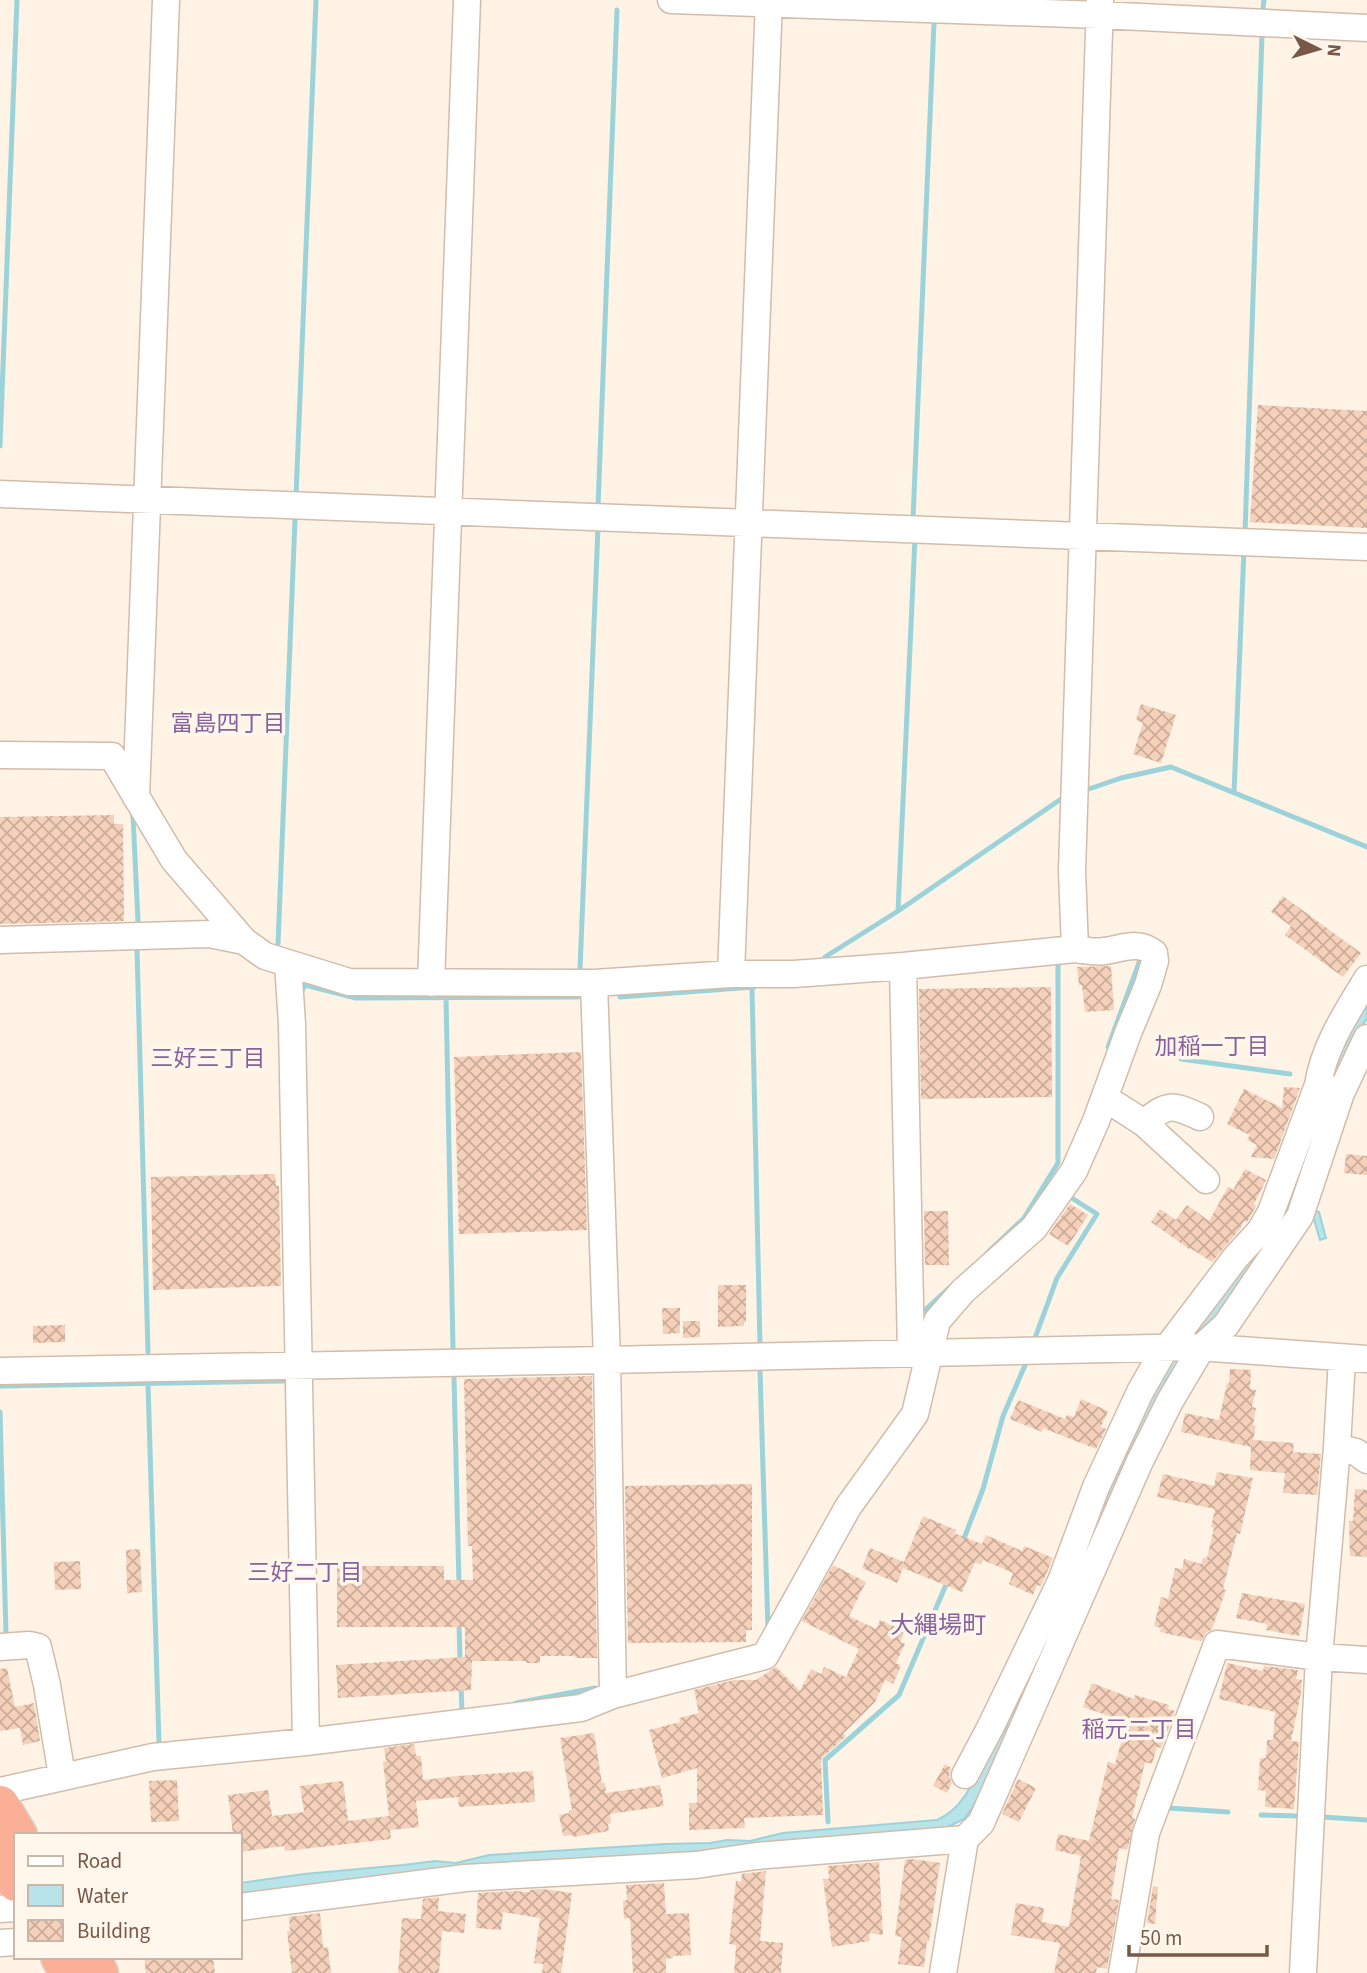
<svg xmlns="http://www.w3.org/2000/svg" width="1367" height="1973" font-family="'Source Sans 3','Noto Sans JP',sans-serif">
<defs>
<pattern id="building-cross-hatch" width="8" height="8" patternUnits="userSpaceOnUse" patternTransform="scale(1.75)"><rect width="8" height="8" fill="#f5d0ba"/><path d="M0 0l8 8M0 8l8-8" fill="none" stroke="#cbac99"/></pattern>
</defs>
<rect width="100%" height="100%" fill="#fef3e4"/>
<path fill="#b7e3e9" stroke="#9cd3db" stroke-width="2" d="M1367,994V1018L1354,1041L1295,1203L1319,1212L1326,1238L1320,1240L1312,1213L1270,1245L1212,1321L1195,1335L1163,1386L1124,1464L1074,1587L1021,1709L1008,1727L996,1758L973,1807L964,1819L942,1830L240,1897V1883L304,1874L403,1865L435,1861L456,1863L489,1855L665,1844L710,1843L727,1840L750,1841L783,1833L937,1820C965,1808 974,1779 986,1753L1140,1409L1208,1306L1326,1082Z"/>
<g fill="none" stroke-linecap="round" stroke-linejoin="round">
<path stroke="#9cd3db" stroke-width="5" d="M1263,9L1264,0
M0,446L17,0
M296,496L316,0
M598,507L617,10
M913,519L934,22
M1245,533L1262,35
M1083,791L1121,778L1171,767L1367,847
M1234,793L1244,549
M133,816L138,921
M898,911L915,537
M278,944L295,519
M137,950L148,1352
M825,957L898,911L1061,799
M580,969L598,527
M752,988L760,1345
M301,993L305,985L356,998L578,997
M620,997L754,987
M446,998L453,1349
M1108,1047L1140,960V957L1137,956
M1181,1059L1290,1074
M987,1253L1024,1218L1058,1163V963
M924,1324L925,1310L949,1288
M1035,1338L1057,1278L1097,1214L1067,1195
M760,1371L768,1630
M454,1378L459,1585
M148,1384L159,1744
M0,1386L283,1381
M0,1412L6,1635L8,1638
M963,1541L983,1489L1003,1416L1026,1363
M459,1622L460,1662
M461,1685L462,1714
M516,1703L595,1688
M1168,1808L1228,1812
M1261,1815L1300,1816
M1323,1817L1367,1820
M828,1822L825,1760L899,1695L948,1580"/>
</g>
<path fill="url(#building-cross-hatch)" d="M1258,405L1367,411V528L1250,522Z
M1141,704L1176,715L1161,763L1133,754L1143,723L1136,720Z
M114,815V824H123L124,921L0,924V817Z
M1283,896L1361,953L1343,977L1285,935L1291,926L1271,912Z
M1111,966L1114,1010L1085,1012L1082,985H1079L1077,967Z
M1051,987L1052,1097L921,1099L919,989Z
M581,1052L587,1230L459,1234L454,1057Z
M1284,1087L1300,1088L1274,1159L1251,1157L1257,1145L1247,1140L1250,1135L1227,1124L1244,1089L1282,1108Z
M1346,1154L1367,1156V1175L1344,1173Z
M1245,1169L1266,1180L1254,1204L1256,1206L1247,1222L1244,1221L1239,1230L1212,1262L1190,1248L1189,1249L1151,1222L1160,1209L1176,1220L1187,1205L1209,1221L1228,1187L1233,1190Z
M275,1174L276,1186H279L281,1286L153,1290L151,1177Z
M1070,1204L1088,1215L1068,1246L1049,1234Z
M924,1211H948L949,1265H925Z
M718,1285H746V1322H744V1326L718,1327Z
M662,1308H680V1333L663,1334Z
M683,1321H700V1337L683,1338Z
M65,1325V1342L33,1343V1326Z
M1230,1369L1251,1370L1250,1389L1256,1390L1252,1407L1256,1408L1253,1425L1256,1426L1253,1440L1294,1443L1293,1452L1321,1454L1317,1495L1283,1493L1285,1473L1250,1470L1251,1447L1181,1432L1185,1413L1219,1420L1227,1383L1229,1384Z
M592,1376L597,1658H576L575,1656H540V1663H526V1661H472L471,1690L338,1698L336,1665L465,1657V1627H337V1566H444V1580H473L472,1546H468L464,1379Z
M1081,1399L1108,1411L1101,1427L1106,1429L1096,1449L1043,1428L1042,1432L1010,1419L1018,1400L1065,1419L1067,1415L1074,1417Z
M1217,1472L1253,1478L1240,1534L1237,1533L1223,1589L1226,1590L1212,1629L1206,1633L1201,1641L1160,1632L1161,1628L1154,1626L1161,1597L1168,1599L1175,1568L1182,1569L1184,1559L1201,1564L1203,1558H1207L1214,1528L1211,1527L1215,1509L1157,1497L1163,1474L1214,1486Z
M752,1484V1630H746V1642L628,1643L625,1486Z
M1355,1489L1367,1490V1557L1350,1556L1349,1521H1353Z
M923,1516L956,1530L954,1533L982,1544L986,1535L1022,1551L1024,1546L1053,1558L1041,1586L1037,1585L1033,1595L1009,1584L1013,1573L983,1560L981,1565L975,1562L962,1592L903,1568L897,1583L862,1568L870,1548L904,1562Z
M140,1549L142,1592L127,1593L126,1550Z
M80,1561L81,1589L55,1590L54,1562Z
M833,1565L866,1582L849,1616L876,1629L880,1620L905,1631L900,1642L905,1644L896,1663L901,1666L893,1684L885,1680L875,1702L843,1734L846,1736L821,1759L823,1815L744,1818L745,1828L689,1830V1803H697V1768L662,1778L649,1730L680,1722L679,1718L699,1713L694,1690L734,1680H756L776,1667L800,1691L811,1669L821,1674L824,1667L846,1677L859,1649L802,1621Z
M1242,1593L1305,1604L1299,1636L1266,1630L1267,1624L1236,1618Z
M1227,1663L1263,1671L1264,1666L1298,1670L1296,1679L1302,1680L1301,1693L1291,1741L1299,1742L1294,1809L1265,1807L1266,1791L1258,1790L1260,1758H1266L1267,1740H1273L1275,1712L1219,1699Z
M7,1668L15,1707L34,1703L40,1741L23,1745L20,1728L0,1731V1669Z
M1092,1683L1134,1699L1135,1695L1169,1705L1168,1709L1175,1711L1161,1748L1157,1747L1152,1764L1145,1762L1132,1818L1135,1819L1127,1850L1119,1848L1111,1899L1119,1900L1107,1969L1097,1967L1096,1973H1054L1060,1943L1011,1935L1016,1903L1044,1908L1042,1922L1069,1927L1081,1856L1055,1850L1058,1834L1089,1841L1108,1762L1115,1764L1127,1722L1083,1707Z
M594,1733L602,1783H605L606,1793L660,1785L664,1806L610,1814L611,1823L608,1824L609,1831L573,1837V1835L563,1836L559,1815L569,1813V1811L572,1810L560,1738Z
M414,1744L416,1756H421L423,1780L457,1776L533,1771L535,1802L459,1807L458,1797L416,1801L419,1827L390,1830L391,1839L285,1851L284,1846L240,1852V1835H233L228,1795L268,1790L272,1816L304,1812L300,1786L343,1781L348,1821L389,1816L383,1762L386,1761L384,1748Z
M945,1764L951,1768L949,1776L952,1783L947,1793L933,1786Z
M1018,1779L1036,1788L1019,1822L1002,1814Z
M177,1780L179,1821L151,1822L149,1781Z
M912,1859L940,1863L929,1941H927L924,1967L898,1964L902,1937L895,1936L905,1860Z
M879,1862L883,1935L869,1933L870,1941L832,1947L823,1879H829L828,1866Z
M766,1871L760,1941L783,1943L781,1973H734L736,1945L729,1944L736,1881L741,1882L742,1874Z
M664,1883L666,1914L689,1913L691,1955L673,1956V1958L666,1959V1973H633L630,1918L624,1919L623,1901L627,1900L626,1885Z
M1153,1886L1158,1887L1155,1924L1147,1923Z
M543,1889L572,1893L561,1973H542L543,1964L534,1963L540,1918L503,1912L501,1930L476,1928L478,1893L514,1891L530,1892V1890Z
M439,1897L438,1911L466,1914L464,1933L442,1931L439,1973H398L402,1918L421,1919L423,1899Z
M320,1913L323,1948L328,1947L331,1973H292L287,1931H290L289,1917Z
M144,1957H213L215,1973H146Z"/>
<g fill="none" stroke-linecap="round" stroke-linejoin="round">
<defs>
<path id="minor" d="M671,0L1100,15L1367,28
M0,494L1367,547
M0,755L112,756L174,860L244,941L265,956L349,982L594,983L731,974H794L903,966L1075,949C1085,950 1095,953 1104,951C1122,949 1138,940 1154,953L1155,961L1148,985L1128,1033L1096,1121L1074,1171L1034,1228L963,1291L937,1321L915,1414L848,1507L765,1656L613,1695L581,1708L306,1742L153,1757L0,1791
M136,797L166,0
M0,940L209,934L244,941
M1075,949L1072,871L1100,0
M288,964L292,1024L306,1742
M903,966L911,1353
M731,974L769,0
M431,983L467,0
M594,983L607,1360L613,1695
M1333,1090L1318,1085C1324,1046 1347,1012 1367,979
M1105,1098L1144,1123L1206,1180
M1144,1123C1168,1103 1172,1104 1200,1117
M1167,1348L1236,1257L1260,1231L1271,1212L1318,1085
M0,1371L607,1360L1198,1347L1367,1359
M1337,1447L1356,1452L1367,1460
M0,1647L29,1645L38,1647L47,1685L62,1776
M965,1775L990,1728L1061,1581L1096,1487L1140,1392L1165,1348
M240,1907L465,1878L696,1865L756,1856L965,1839
M0,1909L16,1908
M0,1943L16,1942
M943,1973L965,1839L981,1823L1140,1461L1170,1401L1202,1347L1226,1325L1300,1216L1341,1093L1367,1038
M1122,1973L1146,1833L1217,1644L1319,1657L1367,1660
M1303,1973L1319,1657L1337,1447L1342,1358"/>
<path id="highway" d="M0,1805L18,1835
M0,1856L16,1882
M60,1957L69,1973
M90,1957L99,1973"/>
</defs>
<use href="#minor" stroke="#d2bcac" stroke-width="29"/>
<use href="#highway" stroke="#dcd4cf" stroke-width="41"/>
<use href="#minor" stroke="#fff" stroke-width="26"/>
<use href="#highway" stroke="#fcaf97" stroke-width="38"/>
</g>
<g text-anchor="middle" dominant-baseline="central" stroke-width="7" stroke-linejoin="round" paint-order="stroke">
<g font-size="23" fill="#88629c" stroke="#fff7ec">
<text x="228" y="723">富島四丁目</text>
<text x="1212" y="1046">加稲一丁目</text>
<text x="208" y="1058">三好三丁目</text>
<text x="305" y="1572">三好二丁目</text>
<text x="1139" y="1729">稲元二丁目</text>
</g>
<g font-size="24" fill="#88629c" stroke="#fff7ec">
<text x="938" y="1625">大縄場町</text>
</g>
</g>
<rect x="14" y="1833" width="228" height="126" fill="#fff7ec" stroke="#c9b7aa" stroke-width="2"/>
<rect x="28" y="1856" width="35" height="10" fill="#ffffff" stroke="#c9b7aa" stroke-width="2"/>
<text x="77" y="1868" font-size="21" fill="#785847">Road</text>
<rect x="28" y="1885" width="35" height="21" fill="#b7e3e9" stroke="#c9b7aa" stroke-width="2"/>
<text x="77" y="1903" font-size="21" fill="#785847">Water</text>
<rect x="28" y="1920" width="35" height="21" fill="url(#building-cross-hatch)" stroke="#c9b7aa" stroke-width="2"/>
<text x="77" y="1938" font-size="21" fill="#785847">Building</text>
<g transform="translate(1318 49) rotate(95)" stroke="#fff7ec" stroke-width="5" paint-order="stroke">
<path d="M0-5L12 26L0 18L-12 26Z" fill="#785847"/>
<text y="-10" font-size="19" font-weight="bold" text-anchor="middle" fill="#785847">N</text>
</g>
<path d="M1129 1945v10h138v-10" fill="none" stroke="#785847" stroke-width="3.5"/>
<text x="1140" y="1945" font-size="21" fill="#785847" stroke="#fff7ec" stroke-width="5" paint-order="stroke">50 m</text>
</svg>
